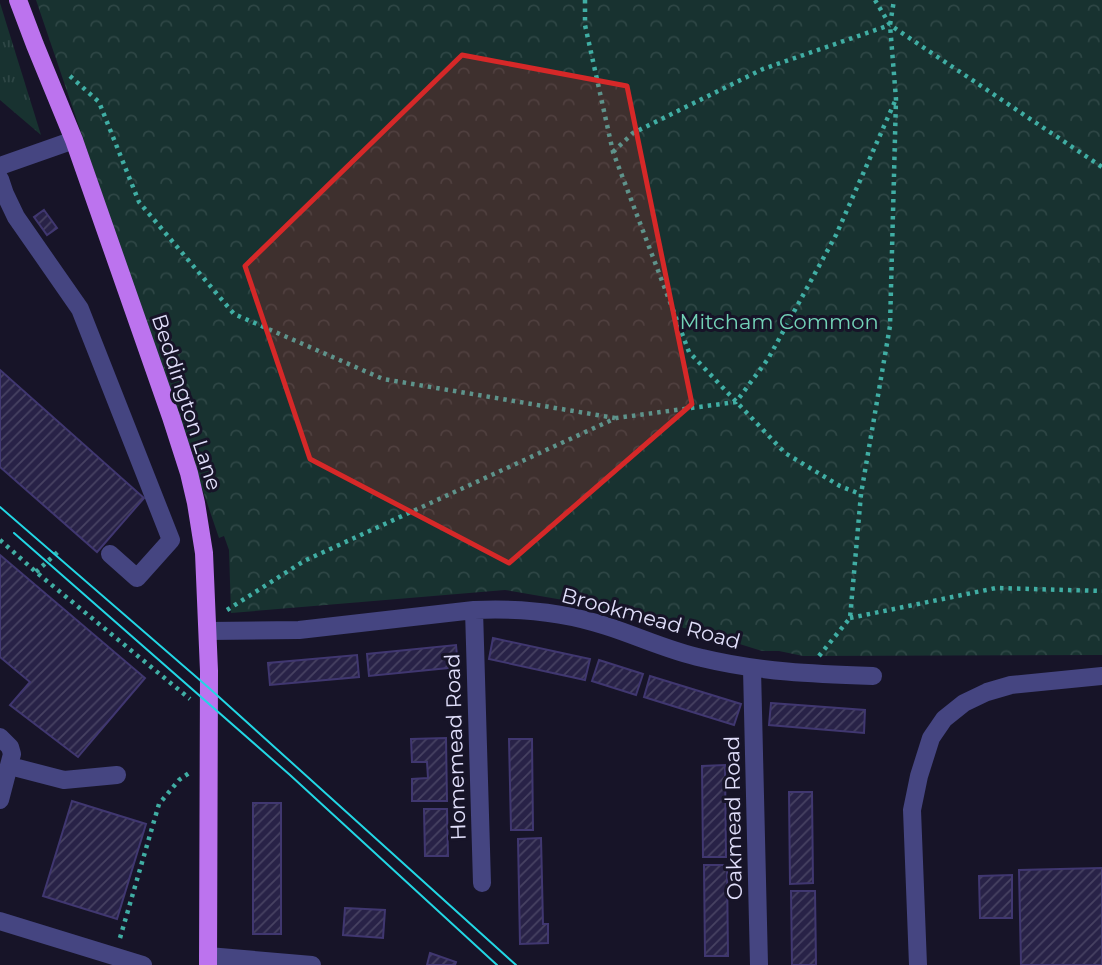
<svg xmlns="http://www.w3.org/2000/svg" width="1102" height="965" font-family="Montserrat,sans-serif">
<defs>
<pattern id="grass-tufts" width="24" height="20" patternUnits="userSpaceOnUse" patternTransform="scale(1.75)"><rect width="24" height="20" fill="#183230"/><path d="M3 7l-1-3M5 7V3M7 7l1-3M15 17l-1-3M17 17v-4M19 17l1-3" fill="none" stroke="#2e4645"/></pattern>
<pattern id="forest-crowns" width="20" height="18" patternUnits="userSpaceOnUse" patternTransform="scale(1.75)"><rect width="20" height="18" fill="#183230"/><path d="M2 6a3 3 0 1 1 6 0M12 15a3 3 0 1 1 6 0" fill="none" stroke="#2e4645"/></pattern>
<pattern id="building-hatch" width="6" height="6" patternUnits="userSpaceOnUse" patternTransform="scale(1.75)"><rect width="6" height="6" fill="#282247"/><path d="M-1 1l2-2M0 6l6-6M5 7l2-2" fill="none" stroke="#474262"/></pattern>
</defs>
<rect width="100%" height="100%" fill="#171428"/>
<path fill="url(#grass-tufts)" d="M0,3L41,135L0,100Z"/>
<path fill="url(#forest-crowns)" d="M36,0H1102V655L803,656L779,651H762L701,632L569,601L505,590L231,613L229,550L224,536L219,538Z"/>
<path fill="url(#building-hatch)" stroke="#403770" stroke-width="2" d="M44,210L57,228L47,235L34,217Z
M0,370L144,498L97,552L0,467Z
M0,555L145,678L78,757L10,705L30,682L0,657Z
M493,638L590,659L585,680L489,659Z
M456,645L458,667L369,676L367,654Z
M357,655L359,677L270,685L268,663Z
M599,660L643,674L636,695L592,681Z
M650,676L741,704L734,725L644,697Z
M771,703L865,710L864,733L769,725Z
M446,738L447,801H412V779L428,778L427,762H412L411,739Z
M509,739H532L533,830H511Z
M725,765L726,857H703L702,766Z
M789,792H812L813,883L790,884Z
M72,801L146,824L117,919L43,896Z
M253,803H281V934H253Z
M424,809H447L448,856H425Z
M541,838L543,924H548V943L520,944L518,839Z
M704,865H727L728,956H705Z
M1102,868V965H1021L1019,870Z
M1012,875V918H980L979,876Z
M791,891H815L816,965H792Z
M345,908L385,910L383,938L343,935Z
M430,953L456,962L455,965H427Z"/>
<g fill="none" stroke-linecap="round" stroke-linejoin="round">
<path stroke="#40aea4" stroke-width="4.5" stroke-dasharray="3.5 5" stroke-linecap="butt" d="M585,0V25L613,152L689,352L785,453L840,486L860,494
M875,0L890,25L1102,167
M70,76L99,102L139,202L234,314L383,379L615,418
M613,152L633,133L763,69L890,25
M0,540L36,572L190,699
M36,572L61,549
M227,610L304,561L616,418L736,402L768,359L836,235L896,99
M850,618L996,588L1102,591
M819,656L850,618L861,494L890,326L896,99L890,25L894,0
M120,938L159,804L179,780L189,773"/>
<path stroke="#454581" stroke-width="18" d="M0,166L74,140
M0,179L5,194L16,217L80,309L171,540L137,578L110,554
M474,610L482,883
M208,631L299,630L474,610C518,608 564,612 606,626C638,636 669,651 702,658C760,672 814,674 873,676
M752,669L759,965
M0,737L10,747L12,754L0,800
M10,766L64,780L117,775
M0,921L143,965
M208,956L312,965
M918,965L912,810L919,776L931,738L944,719L964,703L987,692L1011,685L1102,676"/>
<path stroke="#bc73ee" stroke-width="18" d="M18,0L35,45L74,140L171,417L189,473L196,503L204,553L209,671L208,965"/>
<path stroke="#22d7e4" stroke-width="2" d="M0,507L209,688L516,965
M14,533L290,775L497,965"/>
</g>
<path fill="#d62828" fill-opacity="0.2" stroke="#d62828" stroke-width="5" stroke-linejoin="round" d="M462,55L627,86L692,404L509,563L310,459L245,266Z"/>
<g text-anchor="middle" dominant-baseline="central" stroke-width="6" stroke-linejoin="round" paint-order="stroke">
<g font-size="21" fill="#73d3b8" stroke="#171428">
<text x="779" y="321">Mitcham Common</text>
</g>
<g font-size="21" fill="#e1dffb" stroke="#171428">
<text transform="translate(187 402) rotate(72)">Beddington Lane</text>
<text transform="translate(651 618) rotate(15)">Brookmead Road</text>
<text transform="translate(455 747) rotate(-92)">Homemead Road</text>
<text transform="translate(733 818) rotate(-91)">Oakmead Road</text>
</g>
</g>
</svg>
